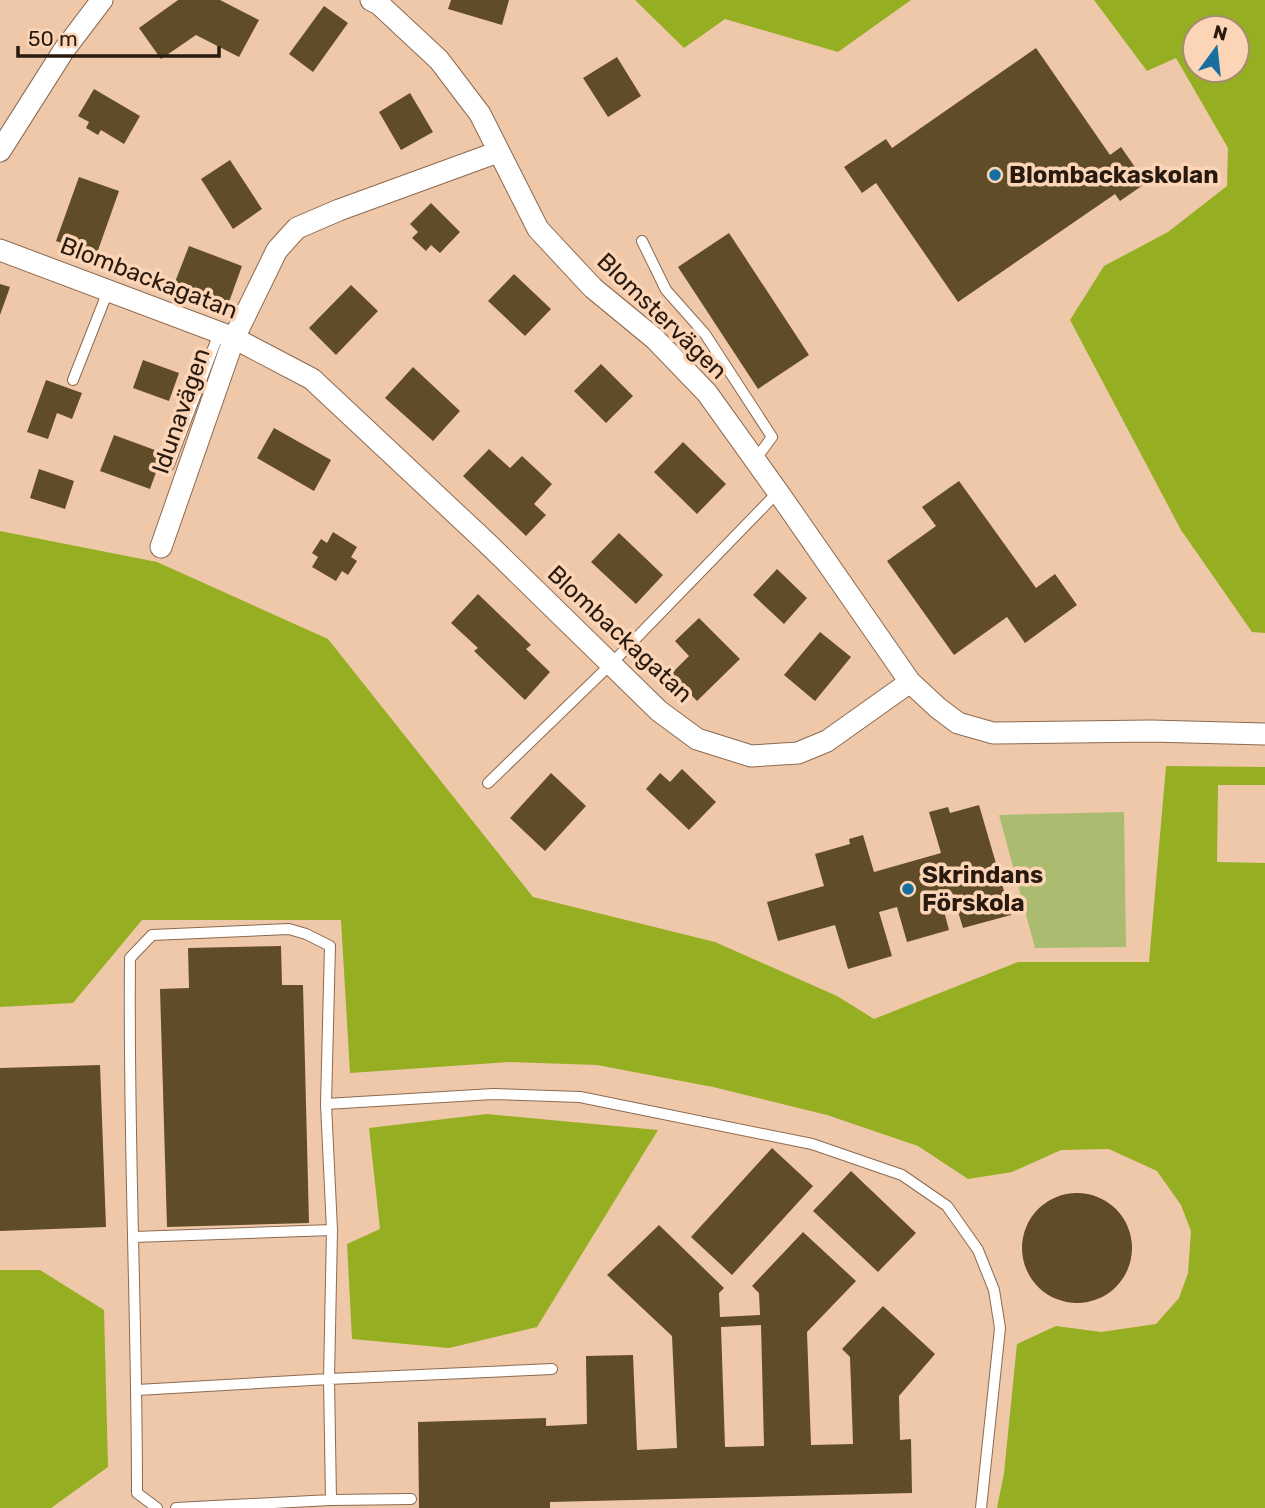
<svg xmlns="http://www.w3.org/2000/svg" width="1265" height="1508" font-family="Rubik,sans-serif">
<rect width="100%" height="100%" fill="#efc8aa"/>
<path fill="#abbc71" d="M1124,812L1126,947L1035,948L999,815Z"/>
<path fill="#96ae21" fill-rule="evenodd" d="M635,0H911L838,52L725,19L684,48Z
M1094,0H1265V633L1252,632L1181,530L1070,320L1104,266L1168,232L1227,186L1228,148L1176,58L1147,71ZM1195,28H1237V70H1195Z
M0,531L157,562L328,639L533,897L715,942L837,996L874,1019L1018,962H1149L1166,766L1265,767V785H1218L1217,862L1265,863V1508H997L1004,1473L1017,1344L1056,1326L1101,1332L1156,1324L1179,1298L1188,1273L1191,1231L1181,1205L1157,1171L1109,1149L1061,1150L1012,1172L968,1179L918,1146L827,1115L713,1087L597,1065L509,1062L350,1073L341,920H142L73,1003L0,1007Z
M487,1114L658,1130L537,1327L449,1348L352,1339L347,1244L380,1229L369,1128Z
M0,1270H40L104,1310L108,1467L51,1508H0Z"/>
<path fill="#614c28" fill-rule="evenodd" d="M178,0H220L259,20L239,57L196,35L161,59L139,28Z
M451,0H509L502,25L448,9Z
M324,6L348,23L313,72L289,54Z
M1036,48L1110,155L1121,147L1146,183L1120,201L1115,194L958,302L876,183L862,193L844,167L886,139L892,148Z
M617,57L641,96L608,117L583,78Z
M94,89L140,116L124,144L101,130L98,135L86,128L89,122L78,116Z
M410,93L433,132L401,150L379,112Z
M230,160L262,209L233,229L201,179Z
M79,177L119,191L96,256L56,241Z
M431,203L460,232L440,253L431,245L426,251L412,238L418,232L410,224Z
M729,233L809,355L758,389L678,267Z
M189,246L242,266L229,302L175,282Z
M514,274L551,309L525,336L488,301Z
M0,284L10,287L0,315Z
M351,285L378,311L336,355L309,328Z
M143,360L179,373L169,401L133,388Z
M601,364L633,396L606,423L574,391Z
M413,367L460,411L433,441L385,398Z
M46,380L82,393L72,419L57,413L48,439L27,432Z
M274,428L331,460L314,491L257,458Z
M114,435L163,453L150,489L100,471Z
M683,442L726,484L697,514L654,472Z
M489,449L510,468L522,456L552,484L534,504L546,515L526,536L463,476Z
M39,469L74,481L65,509L30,498Z
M959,481L1036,588L1055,574L1077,605L1025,643L1007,617L954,655L887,561L936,526L922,507Z
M333,532L357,547L351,557L357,561L348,575L342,571L336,581L312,567L318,557L312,553L321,539L327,543Z
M619,533L663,575L636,604L591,562Z
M777,569L807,598L784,624L753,595Z
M478,594L531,645L526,649L550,672L525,700L474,651L478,648L451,623Z
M699,618L740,659L697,701L671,674L689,656L675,641Z
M820,632L851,657L815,701L784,675Z
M682,769L716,802L689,830L646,789L660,773L670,782Z
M551,773L586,806L545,851L510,818Z
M979,805L1011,915L963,928L952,892L940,896L949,930L907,942L897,907L879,912L892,956L848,969L835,925L778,941L767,902L824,886L815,854L850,844L849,839L863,835L874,872L941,853L929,812L948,807L950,813Z
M281,946L282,985H303L309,1223L167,1227L160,989L189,988L188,948Z
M100,1065L106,1227L0,1231V1068Z
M772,1148L813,1186L732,1275L691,1237Z
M851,1171L916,1233L878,1272L813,1211Z
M1022 1248a55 55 0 1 1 110 0a55 55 0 1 1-110 0Z
M659,1225L724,1288L719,1293L720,1317L760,1315L759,1293L752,1286L803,1232L856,1281L807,1332L811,1445L853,1444L850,1357L842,1349L883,1306L935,1354L899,1396L900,1440L911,1439L912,1493L550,1502V1508H419L418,1422L546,1418V1426L587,1424L586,1356L633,1355L637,1450L677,1448L672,1336L607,1275ZM761,1325L764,1446L725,1447L721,1327Z"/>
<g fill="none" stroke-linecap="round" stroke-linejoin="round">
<defs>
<path id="lane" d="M642,241L666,290L705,334L772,437L755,460
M73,380L108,291
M169,465L219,333
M488,783L611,664L778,492
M326,1104L332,1230L329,1379L331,1500
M134,1237L332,1230
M137,1390L329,1379L552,1369
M157,1508L137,1493C137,1314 128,1136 130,958L152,935L289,929L306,934L330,946L326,1104L493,1094L580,1097L812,1144L902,1175L947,1206L978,1250L994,1290L1000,1328L981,1508
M176,1508L331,1500L411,1499"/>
<path id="street" d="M371,0L379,4L439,60L480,114L538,229L593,288L655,339L707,393L778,492L910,682L938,708L958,723L993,733L1151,731L1265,734
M0,151L64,50L102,0
M0,250L234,338L312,379L486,542L659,711L697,739L751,756L798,753L827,741L910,682
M161,547L234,338L277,250L297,228L339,210L498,152"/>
</defs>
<use href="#lane" stroke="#8d6a4f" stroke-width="12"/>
<use href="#street" stroke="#8d6a4f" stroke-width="23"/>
<use href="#lane" stroke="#fff" stroke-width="10"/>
<use href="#street" stroke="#fff" stroke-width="21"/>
</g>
<g fill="#186f9f" stroke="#fcd5b7" stroke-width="2.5">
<circle cx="995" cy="175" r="7"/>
<circle cx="908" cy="889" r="7"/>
</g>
<g text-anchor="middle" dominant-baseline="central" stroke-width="7" stroke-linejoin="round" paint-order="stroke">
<g font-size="24" font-weight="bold" fill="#281a0f" stroke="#fcd5b7" text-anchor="start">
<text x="1009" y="175">Blombackaskolan</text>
<text x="922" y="875">Skrindans<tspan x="922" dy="28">Förskola</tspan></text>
</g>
<g font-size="24" fill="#281a0f" stroke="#fcd5b7">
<text transform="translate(149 278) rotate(21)">Blombackagatan</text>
<text transform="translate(662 316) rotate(44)">Blomstervägen</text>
<text transform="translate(181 411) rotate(-71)">Idunavägen</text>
<text transform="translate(620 634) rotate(43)">Blombackagatan</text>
</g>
</g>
<g transform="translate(1216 49) rotate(15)"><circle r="33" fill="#fcd5b7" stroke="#a78a74" stroke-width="2"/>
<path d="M0-5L12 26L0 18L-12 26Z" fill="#186f9f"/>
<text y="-10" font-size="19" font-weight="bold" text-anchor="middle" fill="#281a0f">N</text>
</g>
<path d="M18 46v10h201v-10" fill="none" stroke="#281a0f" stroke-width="3.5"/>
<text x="28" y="46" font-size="21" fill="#281a0f" stroke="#fcd5b7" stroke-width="5" paint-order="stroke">50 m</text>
</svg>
